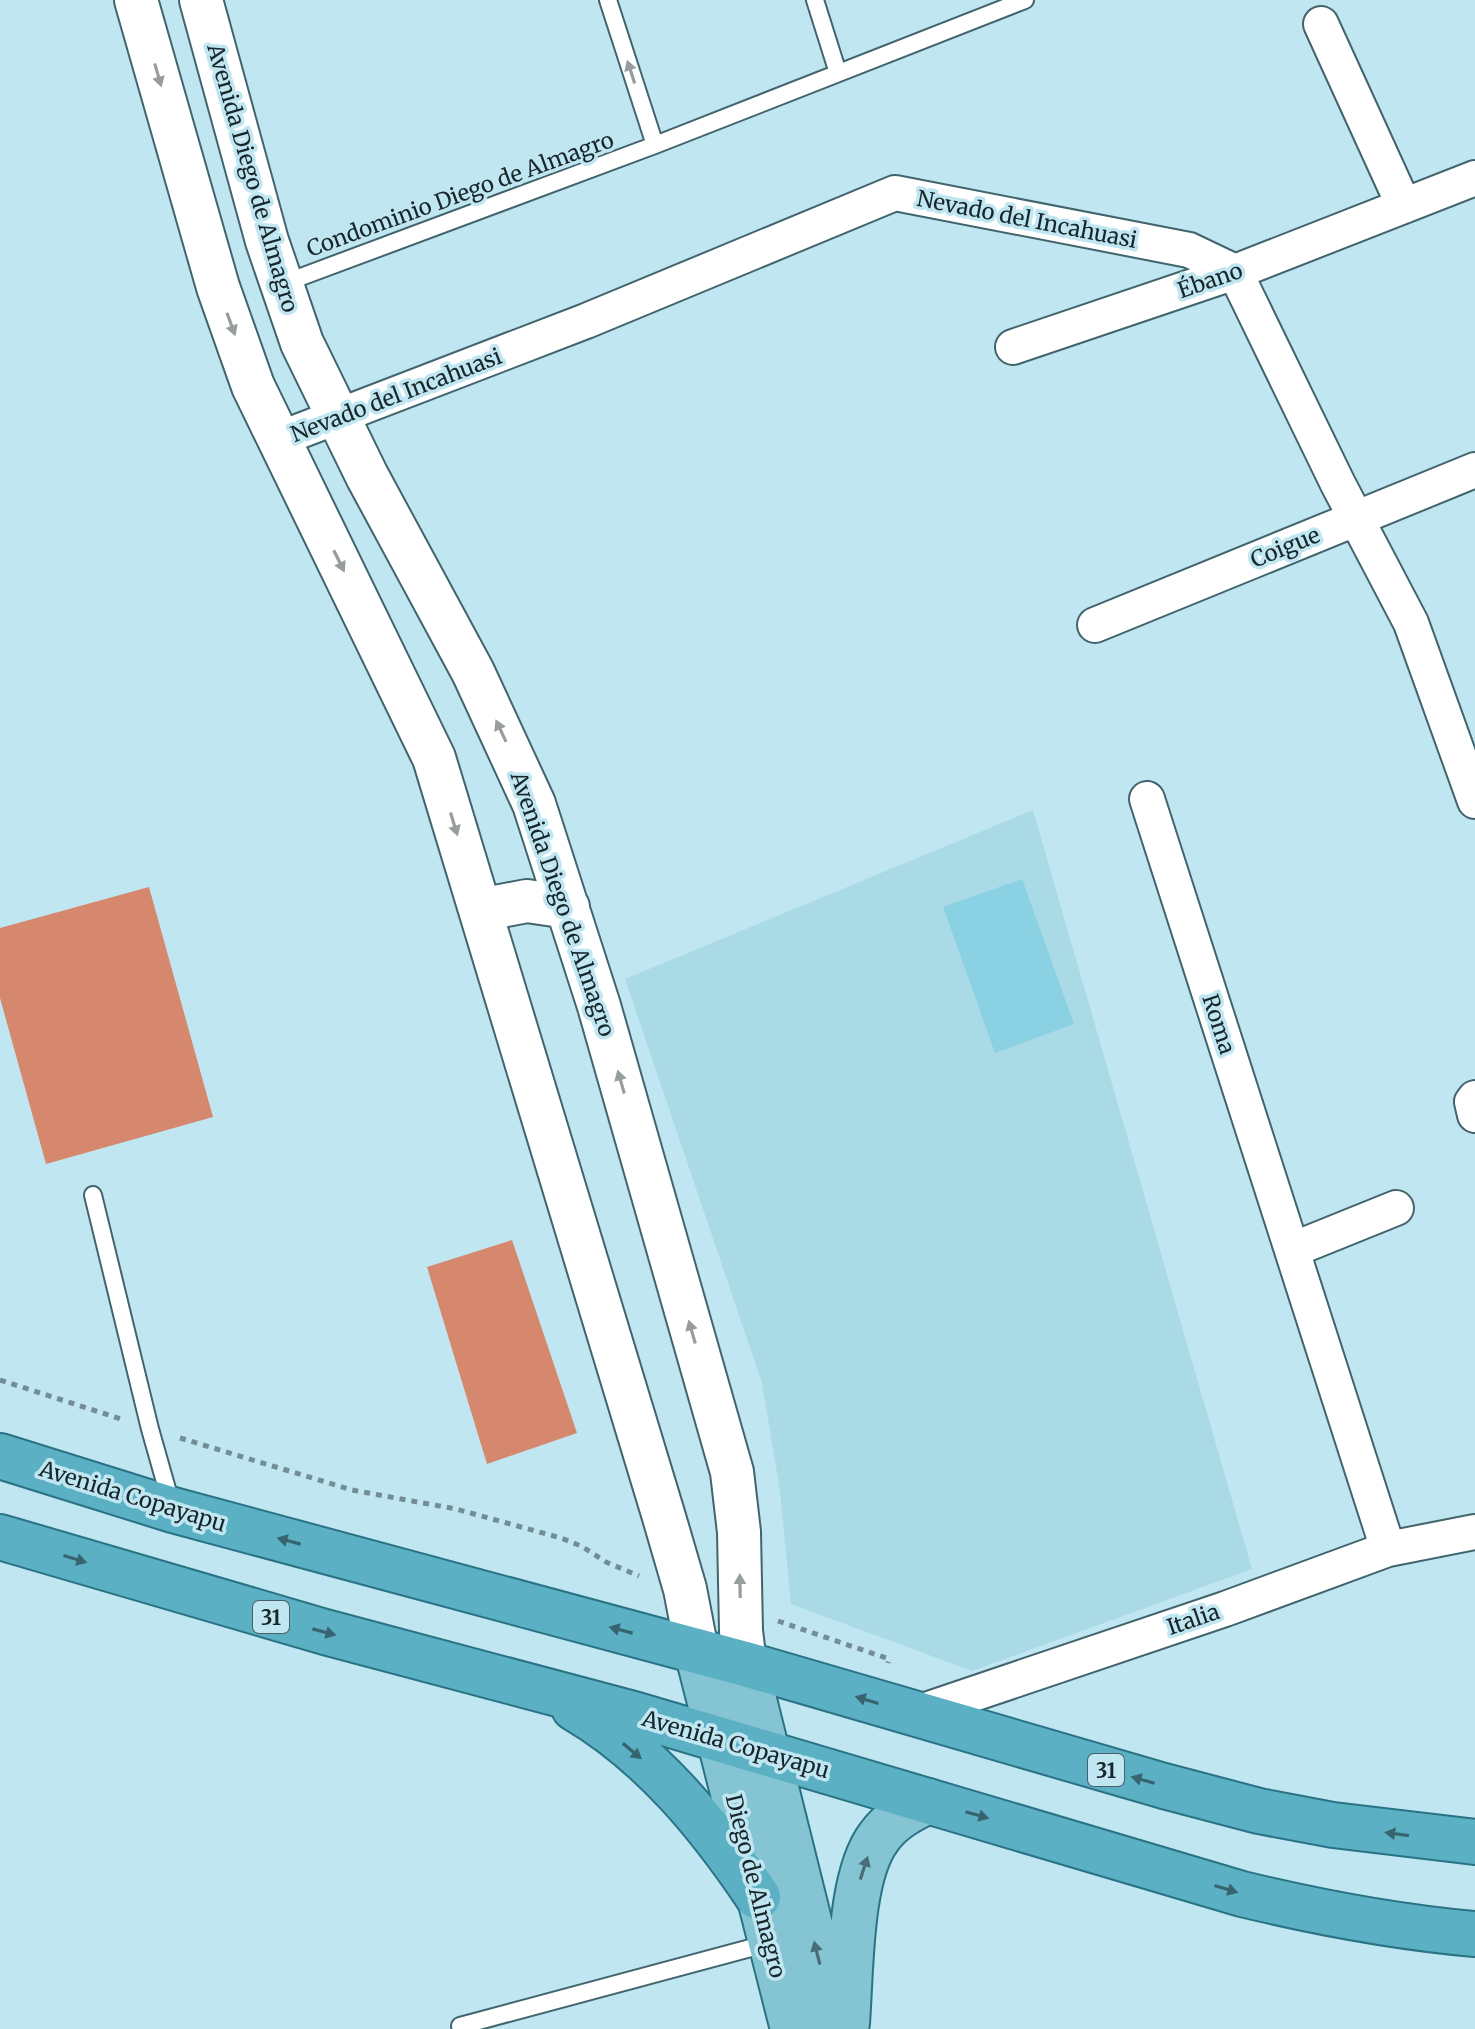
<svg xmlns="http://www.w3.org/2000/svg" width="1475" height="2029" font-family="Merriweather,serif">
<rect width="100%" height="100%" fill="#c0e6f1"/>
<path fill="#aadae6" d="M1033,810L1252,1569L972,1671L791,1604L780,1491L762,1383L625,979Z"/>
<path fill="#8ad1e3" d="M1022,879L1074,1024L995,1053L943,907Z"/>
<path fill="#d6886f" d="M149,887L213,1117L46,1164L0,998V928Z
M512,1240L577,1433L487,1464L427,1267Z"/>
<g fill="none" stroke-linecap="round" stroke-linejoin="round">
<defs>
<path id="service" d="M608,0L655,145
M815,0L838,73
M282,284L655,145L1025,0
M93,1195L150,1429L171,1503
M460,2026L769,1943"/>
<path id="minor" d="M1321,24L1404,206
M1013,347L1235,272L1475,178
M279,439L586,321L895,193L1189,250L1235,272L1338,484L1411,623L1475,801
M1095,625L1475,470
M1147,799L1388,1549
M1475,1098L1472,1102L1475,1115
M1292,1250L1396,1208
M914,1714L1225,1609L1388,1549L1475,1532"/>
<path id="tertiary" d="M136,0L218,287L253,386L434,758L664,1517L685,1589L697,1651
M201,0L267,241L302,343L367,476L473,672L534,804L599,1006L732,1472L739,1532L741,1631L745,1664
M480,910L527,901L568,907"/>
<path id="primary" d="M697,1651L793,2029
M745,1664L836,2029
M847,2023C851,1972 849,1876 879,1837C891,1820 909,1810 928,1801"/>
<path id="trunk" d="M0,1456L173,1510L745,1664L1164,1786L1259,1811L1333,1825L1475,1842
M0,1537L325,1632L637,1715L1242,1894C1321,1913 1395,1927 1475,1934
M574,1708C651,1753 709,1824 758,1897"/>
</defs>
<use href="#service" stroke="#41646d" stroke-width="20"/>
<use href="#minor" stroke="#41646d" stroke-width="38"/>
<use href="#tertiary" stroke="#41646d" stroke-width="46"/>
<use href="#primary" stroke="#297384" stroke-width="48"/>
<use href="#trunk" stroke="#297384" stroke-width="48"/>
<path stroke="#728d95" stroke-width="5" stroke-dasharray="6 6" stroke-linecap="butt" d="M0,1380L121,1419
M180,1438L352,1490L456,1509L561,1538L581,1546L606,1562L639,1576
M778,1621L889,1659L888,1663"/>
<use href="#service" stroke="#fff" stroke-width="16"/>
<use href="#minor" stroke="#fff" stroke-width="34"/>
<use href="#tertiary" stroke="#fff" stroke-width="42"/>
<use href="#primary" stroke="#85c4d3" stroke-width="44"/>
<use href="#trunk" stroke="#5cb0c4" stroke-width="44"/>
</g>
<defs><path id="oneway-solid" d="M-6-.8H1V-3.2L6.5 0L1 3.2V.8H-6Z" transform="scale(2)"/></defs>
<g fill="#979d9f">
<use href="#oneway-solid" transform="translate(631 72) rotate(-108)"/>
<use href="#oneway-solid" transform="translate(158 75) rotate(74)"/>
<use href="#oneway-solid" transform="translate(231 324) rotate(70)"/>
<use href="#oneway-solid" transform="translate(339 561) rotate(64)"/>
<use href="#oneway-solid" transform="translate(501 731) rotate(-115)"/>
<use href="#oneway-solid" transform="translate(454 824) rotate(73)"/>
<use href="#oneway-solid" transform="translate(621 1082) rotate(-106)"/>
<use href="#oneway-solid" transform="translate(692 1332) rotate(-106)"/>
<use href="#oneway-solid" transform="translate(740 1586) rotate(-91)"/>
</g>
<g fill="#36646f">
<use href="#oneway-solid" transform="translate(289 1541) rotate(-165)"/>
<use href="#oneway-solid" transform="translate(75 1559) rotate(17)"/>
<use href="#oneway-solid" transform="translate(621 1630) rotate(-165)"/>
<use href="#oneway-solid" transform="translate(324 1632) rotate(15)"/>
<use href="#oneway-solid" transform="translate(867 1700) rotate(-163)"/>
<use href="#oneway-solid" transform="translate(632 1751) rotate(40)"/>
<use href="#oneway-solid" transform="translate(1143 1780) rotate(-164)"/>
<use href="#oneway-solid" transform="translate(977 1815) rotate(16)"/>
<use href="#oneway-solid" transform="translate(1397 1834) rotate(-172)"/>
<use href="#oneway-solid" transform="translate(1226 1889) rotate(17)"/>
</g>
<g fill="#486d76">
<use href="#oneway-solid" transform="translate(864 1868) rotate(-72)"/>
<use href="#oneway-solid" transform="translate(817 1953) rotate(-104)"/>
</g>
<g text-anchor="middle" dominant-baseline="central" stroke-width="7" stroke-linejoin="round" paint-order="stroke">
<g fill="#c0e6f1" stroke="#4a6066" stroke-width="2">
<rect x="253" y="1601" width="36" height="32" rx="6"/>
<rect x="1088" y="1754" width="36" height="32" rx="6"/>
</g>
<g font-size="20" font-weight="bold" fill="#17262a">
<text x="271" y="1617">31</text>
<text x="1106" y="1770">31</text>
</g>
<g font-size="22" fill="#17262a" stroke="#c0e6f1">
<text transform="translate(253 178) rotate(74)">Avenida Diego de Almagro</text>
<text transform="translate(460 194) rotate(-20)">Condominio Diego de Almagro</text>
<text transform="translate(1027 219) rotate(11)">Nevado del Incahuasi</text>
<text transform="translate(1210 280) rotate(-19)">Ébano</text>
<text transform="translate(396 395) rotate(-21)">Nevado del Incahuasi</text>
<text transform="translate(1285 547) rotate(-22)">Coigue</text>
<text transform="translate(563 904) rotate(71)">Avenida Diego de Almagro</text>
<text transform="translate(1219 1024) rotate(72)">Roma</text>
<text transform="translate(133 1496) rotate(17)">Avenida Copayapu</text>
<text transform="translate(1193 1619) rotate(-19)">Italia</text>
<text transform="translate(736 1744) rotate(16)">Avenida Copayapu</text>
<text transform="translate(756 1886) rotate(76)">Diego de Almagro</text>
</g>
</g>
</svg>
